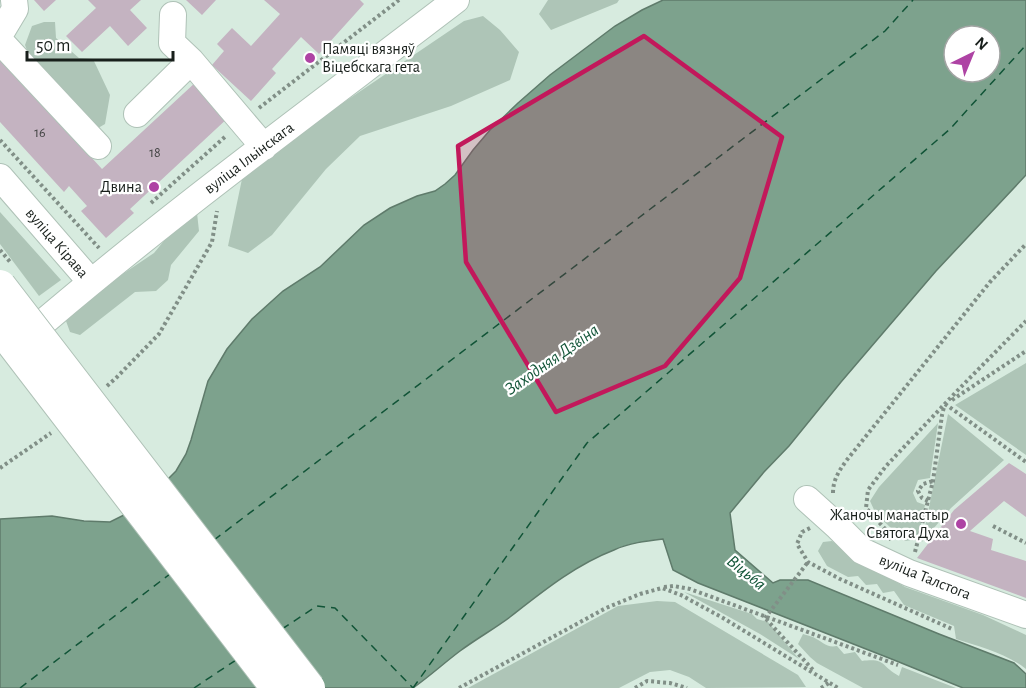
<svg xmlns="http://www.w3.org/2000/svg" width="1026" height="688" font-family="'Alegreya Sans',sans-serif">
<rect width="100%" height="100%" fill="#d7ebdf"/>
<path fill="#aec5b7" d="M548,0H619L617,3L551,30L539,14Z
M483,16L500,30L519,52L510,80L451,106L360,136L326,169L272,235L248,253L228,246L242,179L300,132L464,21Z
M44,22H55L56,38L79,58L93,59L110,95L105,124L93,131L32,64L25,45L32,26Z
M0,212L61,280L39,296L0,244Z
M197,213L199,231L171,265L168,280L156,291L135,292L80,335L70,332L66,321L87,298L154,253L182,219Z
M1026,363V455L955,405Z
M948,414L1004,460L951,508L922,542Z
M938,423L930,478L918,480L913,493L917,502L925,505L918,539L905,541L876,514L870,501L879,487Z
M832,541L852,555L905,587L983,615L1026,635V669C1006,653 980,647 956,639L954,626L904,605L894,591L883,593L877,584L866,585L858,576L848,577L827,566L818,551L823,542Z
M684,592L752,614L757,619L768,622L799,659L760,634Z
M657,601L675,602L798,675L806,687L706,688L689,677L670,670L650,672L619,688H468L618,606Z
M803,634C806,635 810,636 813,637C823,642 826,648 837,646L844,654L855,652L862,661C887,658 880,666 899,676L902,667L956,688H863L817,663L810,657L798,644Z"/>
<path fill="#7da28d" stroke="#5f7b6b" stroke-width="1.5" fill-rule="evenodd" d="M663,0H1026V175L936,271L841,382L789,446L764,472L730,513L735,550L773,583L780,580H808L939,634L1014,663L1026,674V688H963L894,660L698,583L673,570L663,539C646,541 629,543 614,550C575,565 542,592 510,617C494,629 476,639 460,651C444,663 430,676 413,688H0V519L52,516L84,521L110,522L130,512L147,500L176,471L186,454L191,440L208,381L227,349L252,319L283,291L320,267L364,225L390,208L417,196L435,191L445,184L455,175L473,150L490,130L518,103L550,75L615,26L642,10ZM954,36H990V72H954Z"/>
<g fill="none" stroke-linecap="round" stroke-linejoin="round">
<path stroke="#115437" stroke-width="1.5" stroke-dasharray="8 6" stroke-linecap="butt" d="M214,540L885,31L913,0
M282,629L317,606L335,608L413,688
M20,688L170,574
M194,688L236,660
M413,688L587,443L950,129L1026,45"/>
</g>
<path fill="#c4b3c1" d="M34,0H56L44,11Z
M88,0H141L130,10L147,28L128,46L110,26L82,52L66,36L96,8Z
M186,0H216L202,15Z
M264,0H360L364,4L319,54L301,37L272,69L276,73L251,101L212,65L224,51L217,44L232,28L251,46L280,14Z
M0,58L102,169L197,81L230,116L130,209L134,213L106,238L81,211L87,206L69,186L64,192L0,122Z
M1009,463L1026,474V517L1004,501L970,531L993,539L991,550L1026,561V598L917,558L954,510Z"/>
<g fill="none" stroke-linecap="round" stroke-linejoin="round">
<defs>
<path id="minor" d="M173,15L172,43L191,61L264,147
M0,34L15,9L14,0
M0,41L98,146
M137,114L191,61
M0,177L91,282
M46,320C178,208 319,105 456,0
M807,499L837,526L862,551L909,573L1026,615"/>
</defs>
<use href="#minor" stroke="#afc2b7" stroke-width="28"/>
<path stroke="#818f87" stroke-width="4" stroke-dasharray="3 3" stroke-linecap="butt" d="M259,108L399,0
M0,140L99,248
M151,203L226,136
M0,250L11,263
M107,386L117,377L159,334L212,242L217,211
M952,400L1026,351
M945,404L1026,462
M0,468L51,433
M833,493C833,480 839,471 846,461L990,282L1026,244
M928,501L922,498L918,491L923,484L933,481
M993,526L1026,543
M810,528L802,532L797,544L808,562L840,579L952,629
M891,540L886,530L866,508L868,490L886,466L957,391L1026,321
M915,552L933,481L942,415L944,407
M664,587L674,586L690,589L898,665
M765,618L808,562
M766,619L814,671
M459,688L606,608L640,594L662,588L681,595L723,618L838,688
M635,688L647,681L670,683L687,688
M821,688L829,683"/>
<use href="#minor" stroke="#fff" stroke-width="26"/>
<defs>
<path id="major-bridge" d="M0,286L309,688
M0,327L277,688"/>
</defs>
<use href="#major-bridge" stroke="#afc2b7" stroke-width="34" stroke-linecap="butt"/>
<use href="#major-bridge" stroke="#fff" stroke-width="32"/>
</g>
<path fill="#c2185b" fill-opacity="0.2" stroke="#c2185b" stroke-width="4.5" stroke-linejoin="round" d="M644,36L782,137L740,278L665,366L556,412L466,262L458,146Z"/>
<g fill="#ae43a4" stroke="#fff" stroke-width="2">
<circle cx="310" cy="58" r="6"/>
<circle cx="154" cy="187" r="6"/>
<circle cx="961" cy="524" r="6"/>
</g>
<g text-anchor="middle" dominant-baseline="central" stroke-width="4.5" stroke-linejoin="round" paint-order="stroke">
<g font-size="14" fill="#434444">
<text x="40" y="133">16</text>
<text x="155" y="153">18</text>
</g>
<g font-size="16" fill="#181f1b" stroke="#fff" text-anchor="end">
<text x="322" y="49" text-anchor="start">Памяці вязняў<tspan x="322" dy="18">Віцебскага гета</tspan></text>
<text x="142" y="187">Двина</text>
<text x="949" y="515">Жаночы манастыр<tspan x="949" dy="18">Святога Духа</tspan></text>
</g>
<g font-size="16" fill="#181f1b" stroke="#fff">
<text transform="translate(249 158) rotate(-37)">вуліца Ільінскага</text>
<text transform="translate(57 243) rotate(49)">вуліца Кірава</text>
<text transform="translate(925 577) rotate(22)">вуліца Талстога</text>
</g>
<g font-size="18" font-style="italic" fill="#115437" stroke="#fff">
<text transform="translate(552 360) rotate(-35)">Заходняя Дзвіна</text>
<text transform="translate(746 573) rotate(39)">Віцьба</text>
</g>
</g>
<g transform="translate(972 54) rotate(43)"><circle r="28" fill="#ffffff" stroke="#a3a5a4" stroke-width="1.5"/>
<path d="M0-4.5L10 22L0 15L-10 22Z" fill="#ae43a4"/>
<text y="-9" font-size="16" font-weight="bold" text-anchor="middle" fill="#181f1b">N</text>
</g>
<path d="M27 51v9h146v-9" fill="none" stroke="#181f1b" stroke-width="3"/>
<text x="36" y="51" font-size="18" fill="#181f1b" stroke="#ffffff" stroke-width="4.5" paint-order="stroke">50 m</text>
</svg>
